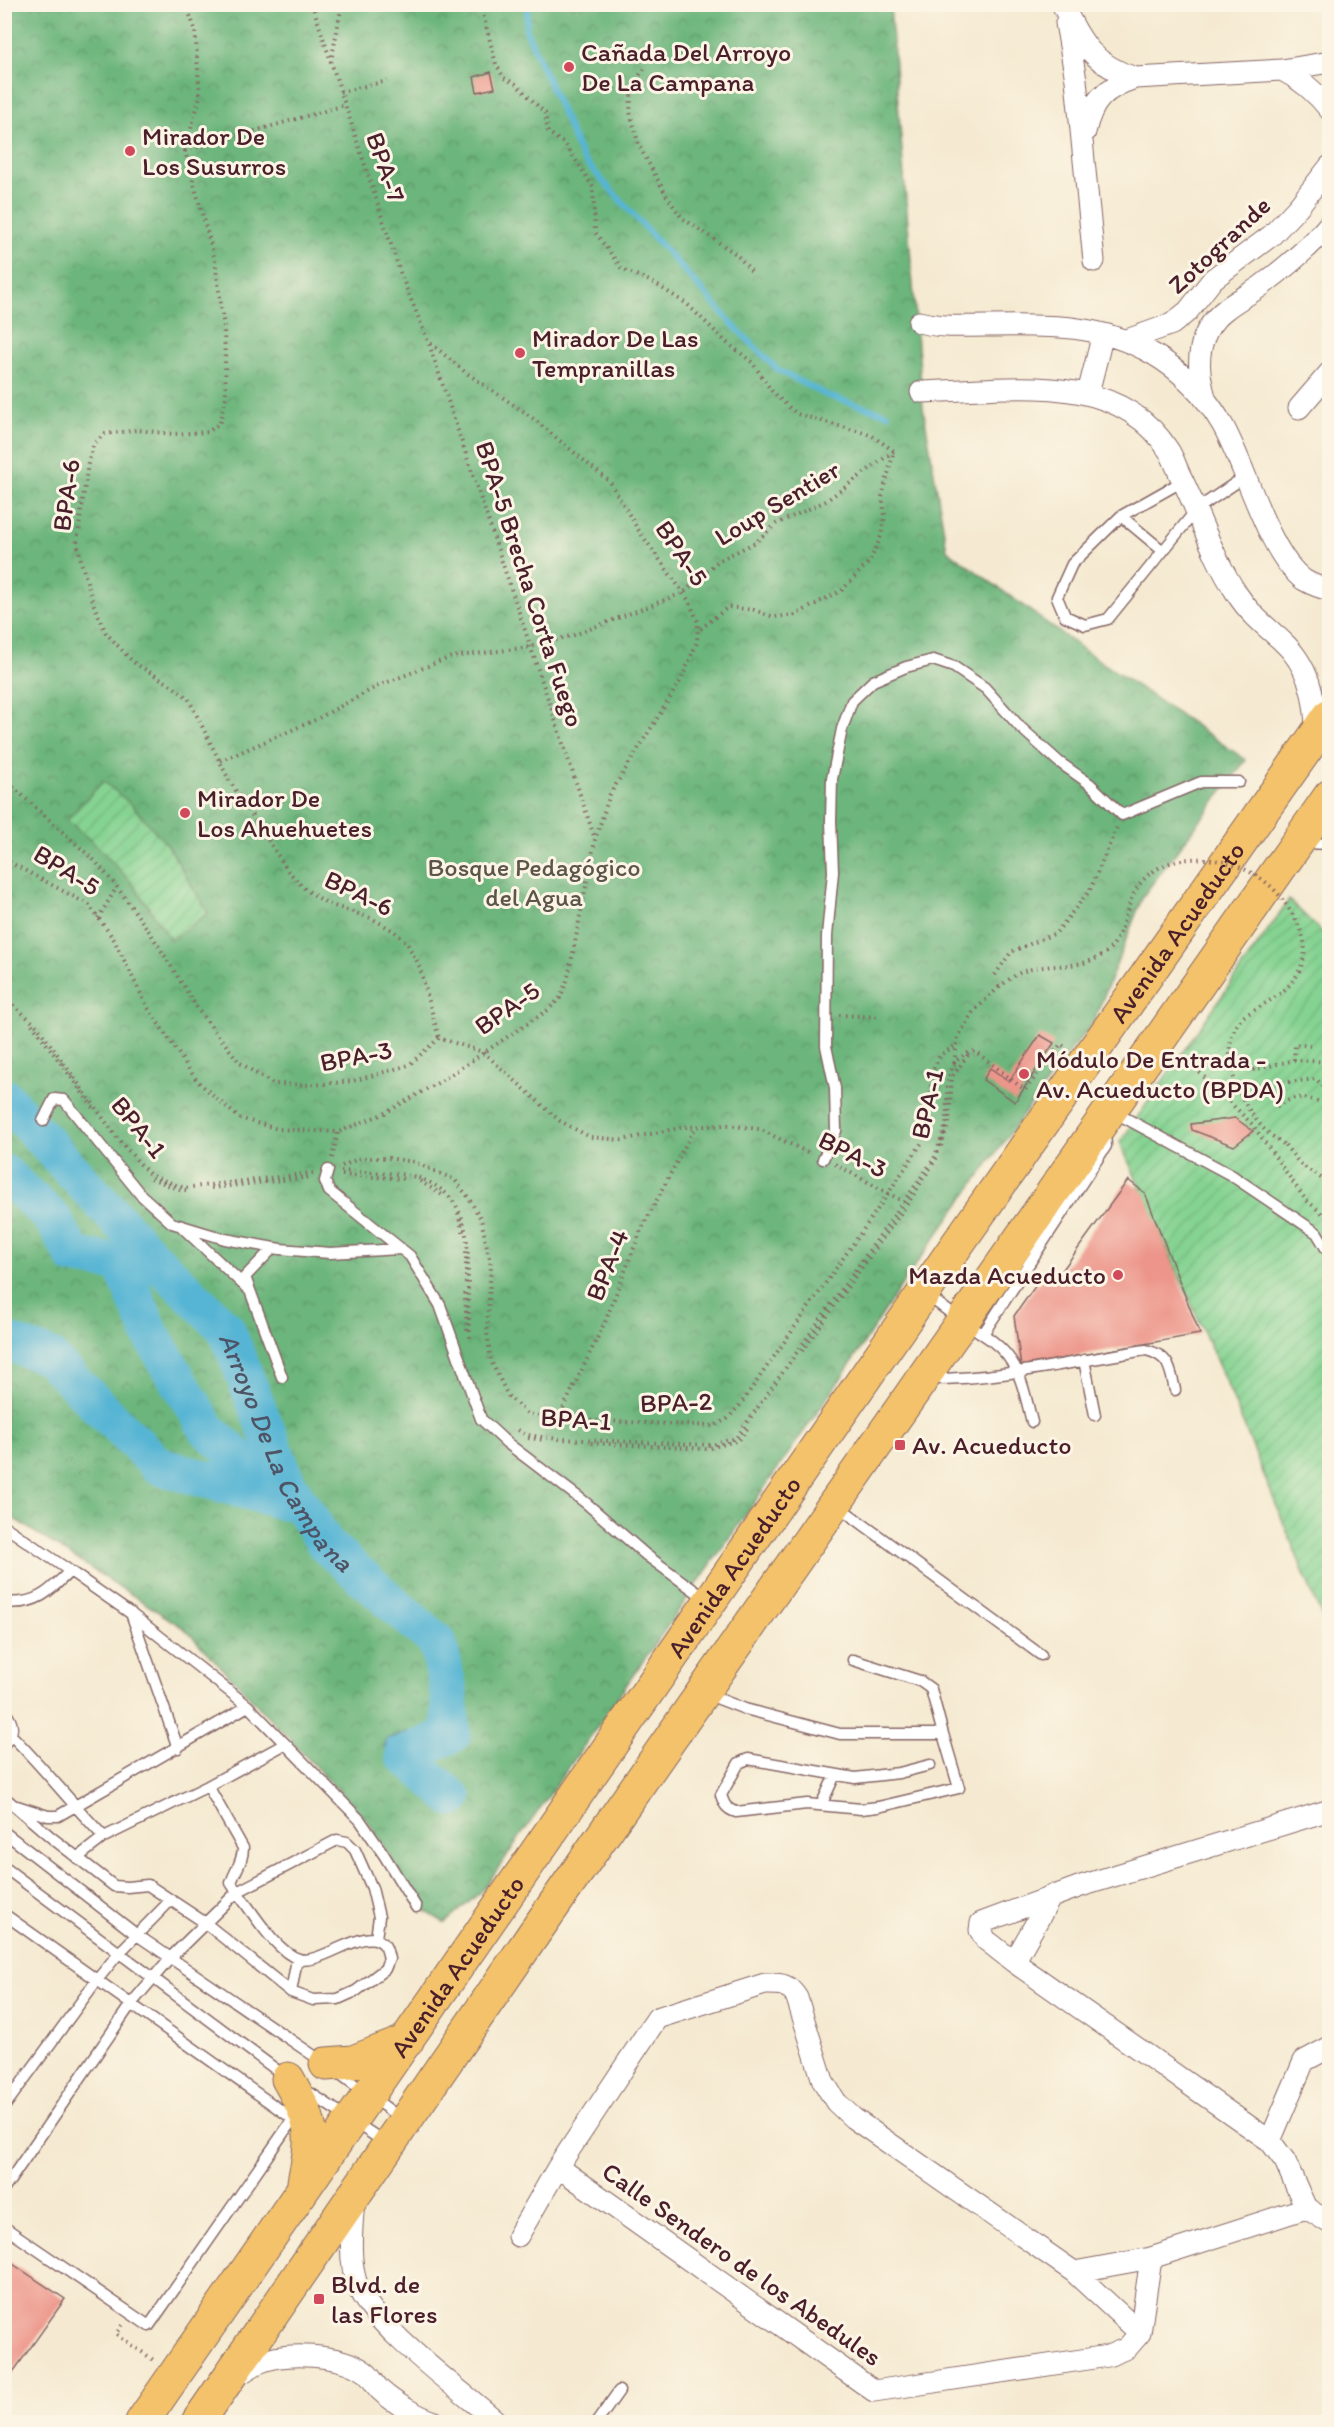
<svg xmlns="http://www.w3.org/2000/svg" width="1334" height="2427" font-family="Itim,sans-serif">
<defs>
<pattern id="forest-crowns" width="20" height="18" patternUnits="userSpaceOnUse" patternTransform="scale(1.5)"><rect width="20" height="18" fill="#6cb57c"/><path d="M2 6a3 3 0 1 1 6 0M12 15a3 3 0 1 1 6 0" fill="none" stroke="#5b9366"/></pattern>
<pattern id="garden-furrows" width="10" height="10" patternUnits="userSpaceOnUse" patternTransform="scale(1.5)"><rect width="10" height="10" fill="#85d392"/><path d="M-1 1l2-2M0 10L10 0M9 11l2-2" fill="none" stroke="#74b57e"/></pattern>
<pattern id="water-waves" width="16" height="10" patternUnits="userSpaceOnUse" patternTransform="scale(1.5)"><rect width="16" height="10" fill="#56b5d4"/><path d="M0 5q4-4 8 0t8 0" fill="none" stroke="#4993ac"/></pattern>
</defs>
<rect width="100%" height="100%" fill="#fcf5e5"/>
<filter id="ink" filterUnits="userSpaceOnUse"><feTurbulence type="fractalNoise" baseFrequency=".0167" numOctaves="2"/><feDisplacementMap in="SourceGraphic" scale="12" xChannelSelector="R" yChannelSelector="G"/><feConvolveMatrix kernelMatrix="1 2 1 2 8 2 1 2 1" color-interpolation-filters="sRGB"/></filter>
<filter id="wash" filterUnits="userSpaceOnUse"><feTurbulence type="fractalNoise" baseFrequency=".008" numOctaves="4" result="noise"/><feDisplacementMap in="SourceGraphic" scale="24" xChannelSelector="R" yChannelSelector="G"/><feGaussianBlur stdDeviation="1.35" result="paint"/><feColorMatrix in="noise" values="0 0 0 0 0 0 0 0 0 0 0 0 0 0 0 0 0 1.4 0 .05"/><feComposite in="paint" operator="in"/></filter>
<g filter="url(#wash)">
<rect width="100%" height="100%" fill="#f5ead1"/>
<path fill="url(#forest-crowns)" stroke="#5b6a54" stroke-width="1.5" d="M4,5H890L923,407L947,550L1081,648L1246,760L1143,896L1094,1021L1055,1071L904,1281L844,1374L483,1890L445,1923L422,1909L369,1823L185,1629L5,1513Z"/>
<path fill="url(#garden-furrows)" stroke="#68795e" stroke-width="1.5" d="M103,781L132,805L169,847L208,913L171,940L132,883L97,846L67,820Z
M1289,900L1329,939V1635L1232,1396L1120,1142Z"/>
<path fill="url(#water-waves)" stroke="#506a80" stroke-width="1.5" d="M407,1732L421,1734L423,1739C419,1744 421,1752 417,1757C406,1770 390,1759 384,1747L387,1739Z"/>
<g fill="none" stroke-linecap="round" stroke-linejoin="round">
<path stroke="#56b5d4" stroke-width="6" d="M528,4L526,30L582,158L737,329L778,370L828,396L888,414"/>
<g stroke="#56b5d4" stroke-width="38">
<path id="s1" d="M4,1097L146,1251L226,1329L288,1485L327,1546L438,1643L448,1689L452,1734L404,1755L453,1798"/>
<path d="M4,1173L53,1219L74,1256L121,1263L150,1333L208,1430L251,1469L278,1500"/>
<path d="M4,1341L48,1356L159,1466L283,1501"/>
</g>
</g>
<g id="blocks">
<path fill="#ed958a" d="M491,72L495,88L477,92L474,77Z
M1040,1035L1054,1043L1015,1102L983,1080L990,1068L1009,1081Z
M1235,1118L1253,1131L1234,1146L1192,1130L1191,1124Z
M1128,1180L1145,1193L1200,1334L1021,1366L1014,1316L1046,1271L1056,1279Z
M4,2258L65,2299L4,2385Z"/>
</g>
</g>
<g filter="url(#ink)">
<use href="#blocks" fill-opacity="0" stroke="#866665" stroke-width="1.5"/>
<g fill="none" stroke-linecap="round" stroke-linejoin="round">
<defs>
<path id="service" d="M1183,481L1121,516L1072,564L1057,597L1065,616L1085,625L1108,619L1197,509L1246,476
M1121,516L1163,551
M1305,843L1330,844
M1112,1111L1231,1175L1317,1233L1330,1255
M43,1121L54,1099L64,1100L140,1194L172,1223L225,1239L280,1249L330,1253L400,1249
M823,1159L836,1131L835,1088L826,1046L827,936L833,872L831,821L832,779L842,729L852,701L873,681L906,667L933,660L954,667L985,688L1020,727L1059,762L1090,784L1122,815L1201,782H1239
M328,1170L325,1181L329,1191L410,1256L440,1305L481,1419L507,1443L586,1503L646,1555L706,1599
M183,1228L248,1289
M273,1248L245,1277L282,1377
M927,1295L960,1320
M978,1331C1019,1356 1021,1379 1032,1422
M983,1334L1106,1146L1105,1131
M1084,1360L1095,1415
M930,1379C1003,1379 1074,1361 1146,1350C1170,1356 1170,1369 1175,1390
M838,1506L1041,1655
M4,1526L70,1571
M4,1602C36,1606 50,1591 70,1571L130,1613L248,1706L360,1820L384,1855L416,1907
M131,1613L178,1748
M853,1660L920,1681L931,1689L943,1734
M706,1694L745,1709L840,1734H943L959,1788L878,1807L861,1809L807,1804L736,1812C726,1809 724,1804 721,1795L739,1763L748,1759L855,1778L899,1773L930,1765
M4,1711C14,1722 15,1733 4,1744
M11,1735C44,1768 72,1804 104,1837
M208,1786L243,1848C243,1862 235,1870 231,1883L237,1892L337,1840L347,1842L355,1850L372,1888L379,1917L376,1938
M4,1797L52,1838L114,1886L127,1887L148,1885L204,1922L291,1992L313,2000L338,1999L356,1991L385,1969L389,1959C388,1955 387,1949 385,1946C369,1921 322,1966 299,1959C276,1952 252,1911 237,1892L171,1957L131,2004L4,2189
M822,1803L835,1775
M17,1806L48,1816H58L248,1706
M4,1832L137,1935L323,2062
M77,1858L104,1837L208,1786L285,1744
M4,1867L286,2077
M4,1914L293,2119L149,2326L4,2227
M291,1992L297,1959
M336,2071L403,2120
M304,2089L386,2143
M4,2107L97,1980L118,1954L170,1901
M597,2422L619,2391"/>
<path id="minor" d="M1064,8C1084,46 1093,64 1135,78L1282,70L1330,62
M1066,23L1076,80L1094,261
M1282,70C1302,80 1316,92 1330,110
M1085,132C1092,100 1105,88 1135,78
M919,322C941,328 962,326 986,326C1045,325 1100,323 1153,354C1182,371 1205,395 1222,424C1246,465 1267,553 1304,580C1311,584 1321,588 1330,590
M1127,340L1172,324L1188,311L1213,279L1272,235L1298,207L1330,166
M921,392C1004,390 1117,367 1169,451C1174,459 1177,470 1182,479C1201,518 1213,558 1237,594C1249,613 1264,625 1281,640C1309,665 1316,698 1316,734
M1088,393L1103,334
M1205,397C1195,364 1197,331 1226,309C1237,300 1250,294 1261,286C1285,268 1311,247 1330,223
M1299,408L1330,372
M1330,1810L1081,1886L981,1923L980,1930L986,1940L1014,1962L1270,2141L1285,2161L1306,2208L1330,2223
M1014,1962L1052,1895
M1270,2141L1304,2061L1330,2047
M558,2167L874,2391L1108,2356L1127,2348L1140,2333L1151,2258
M354,2199C352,2227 348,2258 357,2285C372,2326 462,2391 497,2422
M518,2236L558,2167L657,2018L765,1984C781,1984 788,1983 797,1998L823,2081L836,2102L853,2118L1074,2272L1140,2333
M1074,2272L1151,2258L1306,2208
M234,2377C242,2373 250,2367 258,2363C286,2351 341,2354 365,2372C371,2376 374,2384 380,2390C394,2403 417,2416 435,2422"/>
<g id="primary">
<path d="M326,2064L353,2062L407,2041"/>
<path d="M288,2079C314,2125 314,2131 304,2182"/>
<path id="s2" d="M142,2422L954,1249L1330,715"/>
<path d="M198,2422L533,1935L1330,796"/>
</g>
</defs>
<use href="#service" stroke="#866665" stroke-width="13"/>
<use href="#minor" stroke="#866665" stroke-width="23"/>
<use href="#primary" stroke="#866665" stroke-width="35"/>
<path stroke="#866665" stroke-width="4" stroke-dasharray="1.5 4.5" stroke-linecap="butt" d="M186,4L195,29L200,97L185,151L215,260L224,328L226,397L220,423L208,432L174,434L137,430L105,434L94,443L88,463L77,542L82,565L94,605L106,633L133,662L171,685L188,698L229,780L288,871L305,889L328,904L371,918L394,931L407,943L419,965L439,1038
M312,4L401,275L428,341L595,839
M484,4L483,14L496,64L504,78L516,84L545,113L548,132L566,145L593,187L595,232L622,269L652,282L687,304L726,342L752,362L773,393L797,414L871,435L894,451L882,497L885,515L881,536L870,561L842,590L795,615L774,617L754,610L728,607L698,631
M4,27L11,15L10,4
M331,62L342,4
M644,69L632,86L630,112L639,146L668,198L682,218L736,254L754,274
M340,92L387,81
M185,151L345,105
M220,761L315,720L378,686L451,657L530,647L574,635L683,593L718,561L756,542L776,524L826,501L894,451
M4,779L95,861L117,887L151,934L199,1011L240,1063L273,1084L312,1085L353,1081L409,1065L439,1038L483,1052L560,1121L590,1137L622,1140L684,1127L728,1125L759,1129L809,1153
M4,859L89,905L113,938L148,1008L197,1081L239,1118L278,1129L338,1132L385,1113L441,1081L548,1010L560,998L568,978L595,840L610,794L681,680L697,642L698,622L689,601L637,528L610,482L530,416L465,372L428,341
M98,918L117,887
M995,975L1011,952L1056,933L1090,890L1117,827
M4,997L37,1026L118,1139L150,1175L184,1188L313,1173
M839,1015L881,1017
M32,1024L95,1110
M1294,1060L1295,1044L1310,1046
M954,1063L958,1037L973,1012L999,987
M1325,1063V1071L1330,1074
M1191,1064L1252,1124L1305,1199L1330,1220
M1253,1070L1294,1060L1330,1062
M1261,1092L1279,1083L1316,1079L1327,1090L1330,1088
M1277,1107C1298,1092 1307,1098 1330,1106
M1285,1145L1300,1164L1330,1184
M941,1146L949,1122L952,1077L970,1052
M332,1158L338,1132
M835,1164L904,1202
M342,1166L360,1158H388L414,1162L455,1180L468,1197L481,1219L491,1266L487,1332L491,1361L508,1396L528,1414L558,1419L714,1426L727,1419L740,1405L877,1210L923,1141L929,1115L932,1072L940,1055L957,1045
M341,1171C360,1172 403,1172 419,1178C475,1198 467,1246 468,1294C468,1309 470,1325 470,1340
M342,1175L407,1179
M151,1178L180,1190H186
M420,1181L444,1196
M211,1188L311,1177
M458,1213L463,1232
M466,1283V1248
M465,1293L467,1331
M802,1351L908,1203L938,1156
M558,1419L605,1322L641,1230L695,1127
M518,1430L527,1435L559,1439L712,1445L736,1438L934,1159C938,1147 944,1134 946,1123C949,1097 940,1058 975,1051L1025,1090L1061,1044L1066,1048
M528,1438L545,1440
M591,1443L707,1449L739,1440L749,1426
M122,2325L116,2334L155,2361"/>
<use href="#service" stroke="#fff" stroke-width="10"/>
<use href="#minor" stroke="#fff" stroke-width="21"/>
<use href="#primary" stroke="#f3c26a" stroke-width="33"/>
<path stroke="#866665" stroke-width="4" stroke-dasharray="1.5 4.5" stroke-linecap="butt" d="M999,987C1006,982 1014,975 1022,972C1049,961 1080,972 1105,953C1125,939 1124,904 1139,885C1173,840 1253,858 1282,899C1294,916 1310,938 1303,961C1295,987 1278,995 1258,1008C1253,1011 1246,1014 1242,1018C1214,1049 1239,1103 1264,1129C1270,1135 1278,1140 1285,1145"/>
</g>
</g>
<g fill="#d1495b" stroke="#fcf5e5" stroke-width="2">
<circle cx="569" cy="67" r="6"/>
<circle cx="130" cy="151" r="6"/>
<circle cx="520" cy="353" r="6"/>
<circle cx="185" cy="813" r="6"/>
<circle cx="1024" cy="1074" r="6"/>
<circle cx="1118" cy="1275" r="6"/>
<rect x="894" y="1439" width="12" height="12" rx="3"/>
<rect x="313" y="2293" width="12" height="12" rx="3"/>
</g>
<g text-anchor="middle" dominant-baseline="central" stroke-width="6" stroke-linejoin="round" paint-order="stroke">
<g font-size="26" fill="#4a1f2b" stroke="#fcf5e5" text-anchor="start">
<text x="581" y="52">Cañada Del Arroyo<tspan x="581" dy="30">De La Campana</tspan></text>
<text x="142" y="136">Mirador De<tspan x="142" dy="30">Los Susurros</tspan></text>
<text x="532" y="338">Mirador De Las<tspan x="532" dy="30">Tempranillas</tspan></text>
<text x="197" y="798">Mirador De<tspan x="197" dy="30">Los Ahuehuetes</tspan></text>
<text x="1036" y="1059">Módulo De Entrada -<tspan x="1036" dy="30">Av. Acueducto (BPDA)</tspan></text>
<text x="1106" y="1275" text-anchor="end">Mazda Acueducto</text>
<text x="912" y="1445">Av. Acueducto</text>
<text x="331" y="2284">Blvd. de<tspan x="331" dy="30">las Flores</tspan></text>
</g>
<g font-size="26" fill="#4a1f2b" stroke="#fcf5e5">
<text transform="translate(386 167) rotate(71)">BPA-7</text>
<text transform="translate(1219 245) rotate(-43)">Zotogrande</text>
<text transform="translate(66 495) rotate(-82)">BPA-6</text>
<text transform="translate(777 503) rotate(-31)">Loup Sentier</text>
<text transform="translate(682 553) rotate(56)">BPA-5</text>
<text transform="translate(530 584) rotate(72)">BPA-5 Brecha Corta Fuego</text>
<text transform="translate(67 870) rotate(32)">BPA-5</text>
<text transform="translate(359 893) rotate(26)">BPA-6</text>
<text stroke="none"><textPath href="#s2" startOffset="1814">Avenida Acueducto</textPath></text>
<text transform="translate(507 1008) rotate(-35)">BPA-5</text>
<text transform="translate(356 1056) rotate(-11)">BPA-3</text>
<text transform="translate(927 1104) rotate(-77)">BPA-1</text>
<text transform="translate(139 1127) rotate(51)">BPA-1</text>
<text transform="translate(853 1154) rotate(27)">BPA-3</text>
<text transform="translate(607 1265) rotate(-68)">BPA-4</text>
<text transform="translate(676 1402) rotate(-2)">BPA-2</text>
<text transform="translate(576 1419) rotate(4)">BPA-1</text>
<text stroke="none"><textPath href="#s2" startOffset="1040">Avenida Acueducto</textPath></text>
<text stroke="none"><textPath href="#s2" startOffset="554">Avenida Acueducto</textPath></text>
<text transform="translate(742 2264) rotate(35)">Calle Sendero de los Abedules</text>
</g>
<g font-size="26" fill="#5c554a" stroke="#fcf5e5">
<text x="534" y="867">Bosque Pedagógico<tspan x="534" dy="30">del Agua</tspan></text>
</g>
<g font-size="27" font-style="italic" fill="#4e5466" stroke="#fcf5e5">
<text stroke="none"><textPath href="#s1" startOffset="459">Arroyo De La Campana</textPath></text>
</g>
</g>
<rect width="1334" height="2427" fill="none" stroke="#fcf5e5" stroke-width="24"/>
</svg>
